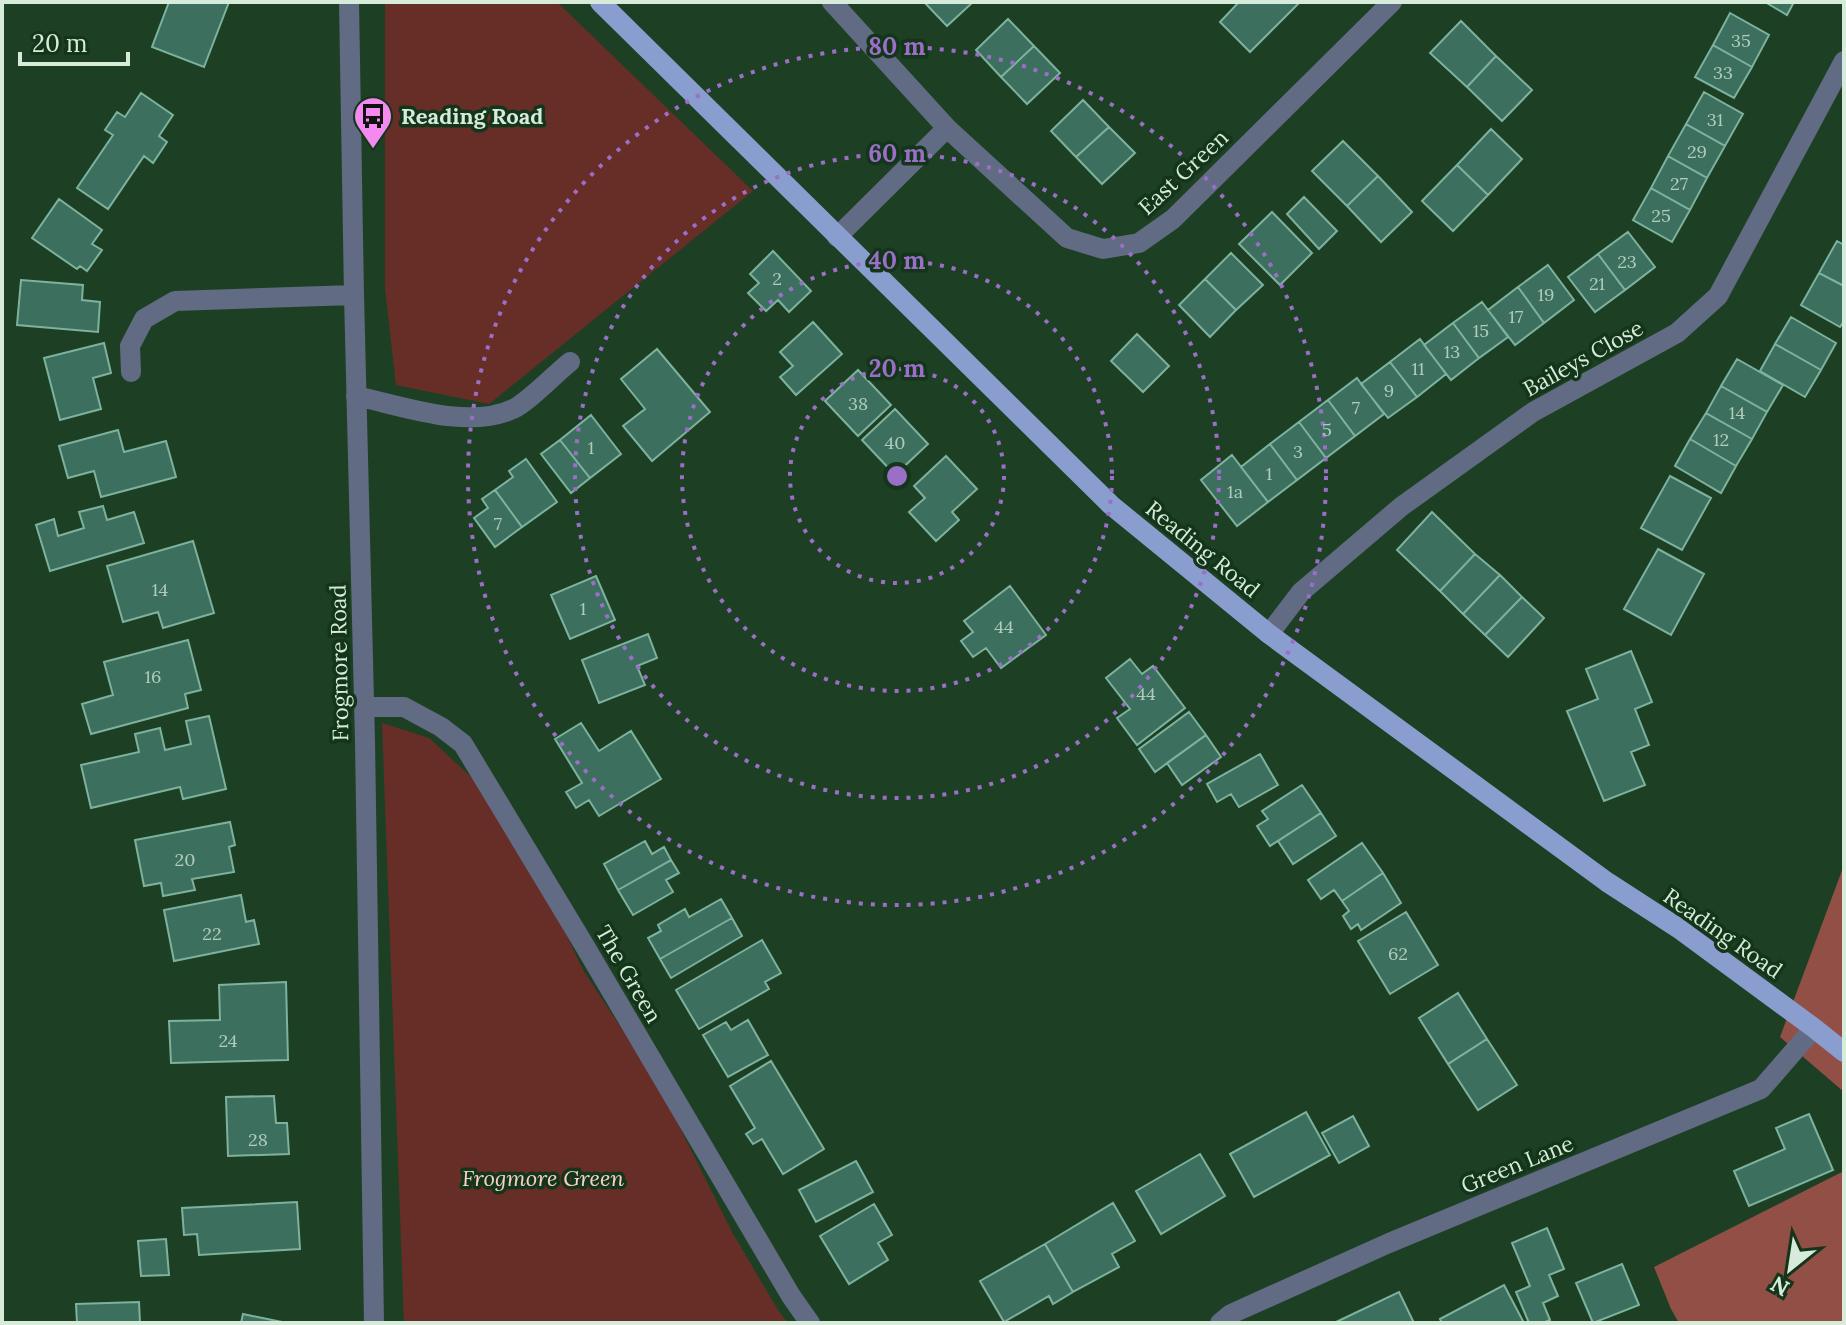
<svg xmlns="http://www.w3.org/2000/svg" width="1846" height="1325" font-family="Lora,serif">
<rect width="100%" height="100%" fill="#1d4024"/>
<path fill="#672e27" d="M385,2H557L753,191L489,404L396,385L385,288Z
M382,723L429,738L482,787L559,919L583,970L658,1084L732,1232L778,1310L788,1323H404Z"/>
<path fill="#914f46" d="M1844,865V1092L1780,1037Z
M1844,1171V1323H1679L1671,1309L1654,1267Z"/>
<path fill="#3c6f5d" stroke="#7db29e" stroke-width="2" d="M169,2H229L204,67L152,47Z
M924,2H973L947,26Z
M1239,2H1298L1299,3L1250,52L1220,22Z
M1765,2H1794L1787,15Z
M1730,13L1769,35L1752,67L1713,45Z
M1008,19L1034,46L1001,77L976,50Z
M1461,21L1496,56L1467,87L1430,53Z
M1713,45L1752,67L1734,98L1695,77Z
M1034,46L1060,73L1027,104L1001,77Z
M1496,56L1532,90L1502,121L1467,87Z
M1704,92L1743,114L1725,146L1686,124Z
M141,93L173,115L159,136L167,142L153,163L144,156L108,209L77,188L113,135L105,130L117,112L125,117Z
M1083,100L1109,127L1076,157L1051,131Z
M1686,124L1725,146L1707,178L1668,156Z
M1109,127L1135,153L1102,184L1076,157Z
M1491,129L1522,159L1488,195L1457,165Z
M1343,141L1378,176L1347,206L1312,171Z
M1668,156L1707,178L1690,210L1651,188Z
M1457,165L1488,195L1453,231L1422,201Z
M1378,176L1412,212L1381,242L1347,206Z
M1651,188L1690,210L1672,242L1633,220Z
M1304,197L1337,231L1319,249L1287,214Z
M59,199L102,230L92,244L102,250L87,271L80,266L77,269L32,238Z
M1272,212L1312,253L1280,285L1239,244Z
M1628,232L1655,267L1625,290L1598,254Z
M1837,241L1844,245V286L1819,273Z
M773,251L811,291L789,312L778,300L766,311L748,293L759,283L750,274Z
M1231,253L1263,285L1236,310L1205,279Z
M1598,254L1625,290L1595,312L1568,277Z
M1548,265L1574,300L1544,323L1518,287Z
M1819,273L1844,286V321L1840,327L1801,305Z
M1205,279L1236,310L1210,337L1179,305Z
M21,280L83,285L82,300L100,302L98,332L17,325Z
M1518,287L1544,323L1515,345L1488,310Z
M1482,302L1508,337L1479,358L1453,323Z
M1791,317L1836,343L1821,370L1775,344Z
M813,322L842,354L796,395L780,377L793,366L780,352Z
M1453,323L1479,358L1451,380L1424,345Z
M1137,334L1169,366L1143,392L1111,361Z
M1420,339L1446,374L1417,397L1390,362Z
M104,343L111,373L93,378L101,409L60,420L44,358Z
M1775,344L1821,370L1805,397L1760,371Z
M657,349L710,412L652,461L623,426L645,409L621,379Z
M1737,359L1783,385L1767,412L1721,386Z
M1390,362L1417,397L1388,418L1361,384Z
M858,370L891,405L858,436L825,401Z
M1357,378L1384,414L1355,436L1328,400Z
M1721,386L1767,412L1752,439L1706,413Z
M1328,400L1355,436L1326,458L1299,422Z
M895,409L928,444L895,475L862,440Z
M1706,413L1752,439L1736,466L1690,439Z
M591,415L621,454L590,478L560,440Z
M1299,422L1326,458L1297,480L1270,444Z
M118,430L124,452L166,441L176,477L101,497L94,471L68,478L59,446Z
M1690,439L1736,466L1721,493L1675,466Z
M560,440L590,478L571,493L541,454Z
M1270,444L1297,480L1268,502L1241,467Z
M1232,455L1268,502L1237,526L1201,480Z
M946,456L977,489L952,512L959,520L936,541L909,512L925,498L914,486Z
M526,459L557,502L522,527L495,490L513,477L509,471Z
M1670,476L1711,498L1682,550L1641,528Z
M495,490L522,527L495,547L474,518L488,508L482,499Z
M103,506L107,520L134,512L144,543L50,571L36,525L54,519L58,536L84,528L79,512Z
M1432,512L1475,554L1440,591L1397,550Z
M193,541L214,613L163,628L158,612L123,622L107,566Z
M1658,549L1704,574L1671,635L1624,609Z
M1475,554L1500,575L1463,614L1440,591Z
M1500,575L1522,597L1485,635L1463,614Z
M596,576L615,620L570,639L551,595Z
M1010,586L1046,635L1001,668L986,648L973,657L961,641L973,632L964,621Z
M1522,597L1544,618L1508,657L1485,635Z
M648,634L657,658L637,666L645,685L599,703L582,660Z
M188,640L201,690L185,694L188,708L91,734L82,704L113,695L104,662Z
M1631,651L1652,702L1635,709L1649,745L1631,752L1645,785L1604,801L1567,711L1598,699L1586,669Z
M1130,659L1142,674L1153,666L1185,708L1137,745L1117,718L1130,709L1106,678Z
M1189,712L1206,735L1155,772L1139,749Z
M209,716L226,789L183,799L180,787L91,808L81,765L139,752L135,734L160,728L165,750L191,744L186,721Z
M581,723L599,751L631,731L661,779L599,816L589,800L576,808L566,792L582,783L555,739Z
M1206,735L1221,757L1182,785L1167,763Z
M1260,754L1278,785L1239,807L1231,794L1217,802L1207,784Z
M1302,785L1321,813L1270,846L1257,826L1268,819L1262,811Z
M1321,813L1336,836L1293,864L1278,841Z
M230,822L235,845L229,847L234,872L192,879L195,890L163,896L161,883L144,886L135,840Z
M645,841L652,854L664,847L671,860L618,890L604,864Z
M1362,843L1383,873L1342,901L1334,890L1321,899L1308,880Z
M671,860L679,873L666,880L673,892L633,915L618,890Z
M1383,873L1401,903L1361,930L1358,924L1351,929L1343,916L1349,911L1342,901Z
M241,895L246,922L254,920L259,944L174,961L164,910Z
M721,899L732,918L660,959L648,938L661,931L658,925L685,909L689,917Z
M1406,912L1438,965L1390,994L1358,941Z
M732,918L742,936L671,978L660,959Z
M762,940L781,973L765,982L769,989L699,1029L676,990Z
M286,982L288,1060L171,1063L169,1021L220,1020L219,985Z
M1458,993L1487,1039L1448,1064L1419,1018Z
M748,1020L768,1055L728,1077L703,1035L726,1022L731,1030Z
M1487,1039L1517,1085L1478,1110L1448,1064Z
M771,1061L824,1149L783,1174L762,1139L753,1144L746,1134L755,1128L730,1086Z
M274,1096L276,1123H287L289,1154L228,1156L226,1097Z
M1306,1112L1330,1155L1254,1197L1230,1154Z
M1809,1114L1833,1170L1749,1206L1734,1171L1785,1149L1776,1128Z
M1353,1116L1369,1146L1339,1163L1322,1133Z
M1200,1154L1225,1196L1161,1234L1136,1191Z
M856,1161L873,1192L816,1222L799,1190Z
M297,1202L300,1249L199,1255L197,1234L184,1235L182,1208Z
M1113,1203L1135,1241L1112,1254L1119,1267L1073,1292L1045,1244Z
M874,1204L892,1235L878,1243L888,1260L849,1284L820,1236Z
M1547,1228L1564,1269L1549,1275L1558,1296L1543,1303L1550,1320L1543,1323H1529L1516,1292L1530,1286L1512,1243Z
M166,1239L169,1275L141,1276L138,1241Z
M1045,1244L1073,1292L1053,1304L1049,1296L1004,1322L980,1281Z
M1622,1264L1639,1305L1593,1323L1576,1283Z
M1504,1285L1524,1323H1442L1440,1319Z
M1399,1292L1414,1323H1334Z
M139,1302L140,1323H77L76,1304Z
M243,1314L287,1323H241Z"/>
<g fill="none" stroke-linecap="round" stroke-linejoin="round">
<path stroke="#616b83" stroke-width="20" d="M349,2L354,295L365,741L374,1323
M832,2L947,128L1067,238L1103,249L1139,243L1173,219L1392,2
M837,237L947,128
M131,372L130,346L144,319L175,301L354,295
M356,396C403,406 467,430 513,409C527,403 556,373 570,362
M1269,634L1301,592L1402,506L1533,412L1677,333L1718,296L1844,61
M364,707H404L441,727L463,744L583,943L791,1296L810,1323
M1220,1323L1231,1314L1389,1243L1761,1089L1814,1028"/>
<path stroke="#8a9dcf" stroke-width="20" d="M600,2L1111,505L1269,634L1607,882L1678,928L1814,1028L1844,1052"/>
</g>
<g fill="none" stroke="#9b6fc8" stroke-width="4" stroke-dasharray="4 8">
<circle cx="897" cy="476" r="107"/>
<circle cx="897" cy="476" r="215"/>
<circle cx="897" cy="476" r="322"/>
<circle cx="897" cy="476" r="429"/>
</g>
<defs>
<symbol id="bus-pin" viewBox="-11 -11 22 30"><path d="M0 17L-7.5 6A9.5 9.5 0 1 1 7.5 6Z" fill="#f489f0" stroke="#13351a"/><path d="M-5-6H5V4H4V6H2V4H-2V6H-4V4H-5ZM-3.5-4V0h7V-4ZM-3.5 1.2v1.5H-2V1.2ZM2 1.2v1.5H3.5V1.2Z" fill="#111"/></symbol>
</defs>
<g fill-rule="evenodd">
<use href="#bus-pin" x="351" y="94" width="44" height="60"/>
</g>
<g text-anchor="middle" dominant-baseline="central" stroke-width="7" stroke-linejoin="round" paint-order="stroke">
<g font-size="18" fill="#b0ccbb">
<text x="1741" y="40">35</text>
<text x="1723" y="72">33</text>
<text x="1715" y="119">31</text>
<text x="1697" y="151">29</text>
<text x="1679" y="183">27</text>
<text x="1661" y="215">25</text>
<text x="1627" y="261">23</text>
<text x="777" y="278">2</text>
<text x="1597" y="283">21</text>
<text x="1546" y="294">19</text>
<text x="1516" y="316">17</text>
<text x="1481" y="330">15</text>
<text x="1452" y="351">13</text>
<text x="1418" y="368">11</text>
<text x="1389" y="390">9</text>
<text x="858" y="403">38</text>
<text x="1356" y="407">7</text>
<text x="1737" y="412">14</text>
<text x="1327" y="429">5</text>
<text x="1721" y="439">12</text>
<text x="895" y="442">40</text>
<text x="591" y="447">1</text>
<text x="1298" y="451">3</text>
<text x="1269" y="473">1</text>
<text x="1235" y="491">1a</text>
<text x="498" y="523">7</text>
<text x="160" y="589">14</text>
<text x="583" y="608">1</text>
<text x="1004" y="626">44</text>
<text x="153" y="676">16</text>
<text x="1146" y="693">44</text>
<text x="185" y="859">20</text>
<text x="212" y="933">22</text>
<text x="1398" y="953">62</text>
<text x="228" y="1040">24</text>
<text x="258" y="1139">28</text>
</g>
<g font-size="22" font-weight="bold" fill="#d7ebda" stroke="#13351a" text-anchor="start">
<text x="401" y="116">Reading Road</text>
</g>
<g font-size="22" fill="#d7ebda" stroke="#13351a">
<text transform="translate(1183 172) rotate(-43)">East Green</text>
<text transform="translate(1583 358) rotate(-29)">Baileys Close</text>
<text transform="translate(1203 549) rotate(39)">Reading Road</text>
<text transform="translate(339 663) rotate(-91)">Frogmore Road</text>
<text transform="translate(1723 933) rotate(35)">Reading Road</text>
<text transform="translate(629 974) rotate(60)">The Green</text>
<text transform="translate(1517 1164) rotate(-22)">Green Lane</text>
</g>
<g font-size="22" font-style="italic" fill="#f9cfc8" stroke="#13351a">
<text x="543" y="1178">Frogmore Green</text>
</g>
</g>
<circle cx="897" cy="476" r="12" fill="#9b6fc8" stroke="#13351a" stroke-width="4"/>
<g font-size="24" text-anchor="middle" font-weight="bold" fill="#9b6fc8" stroke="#13351a" stroke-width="7" stroke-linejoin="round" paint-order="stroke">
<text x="897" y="55">80 m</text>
<text x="897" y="162">60 m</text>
<text x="897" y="269">40 m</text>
<text x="897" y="377">20 m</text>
</g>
<rect width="1846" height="1325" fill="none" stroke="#d7ebda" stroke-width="8"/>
<g transform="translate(1790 1269) rotate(210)" stroke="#13351a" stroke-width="6" paint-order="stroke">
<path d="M0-6L14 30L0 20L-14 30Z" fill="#d7ebda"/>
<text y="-12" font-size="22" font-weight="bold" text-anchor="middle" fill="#d7ebda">N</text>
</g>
<path d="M20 52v12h108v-12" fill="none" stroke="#d7ebda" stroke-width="4"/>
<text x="32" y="52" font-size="24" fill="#d7ebda" stroke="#13351a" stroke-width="6" paint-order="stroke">20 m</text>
</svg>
